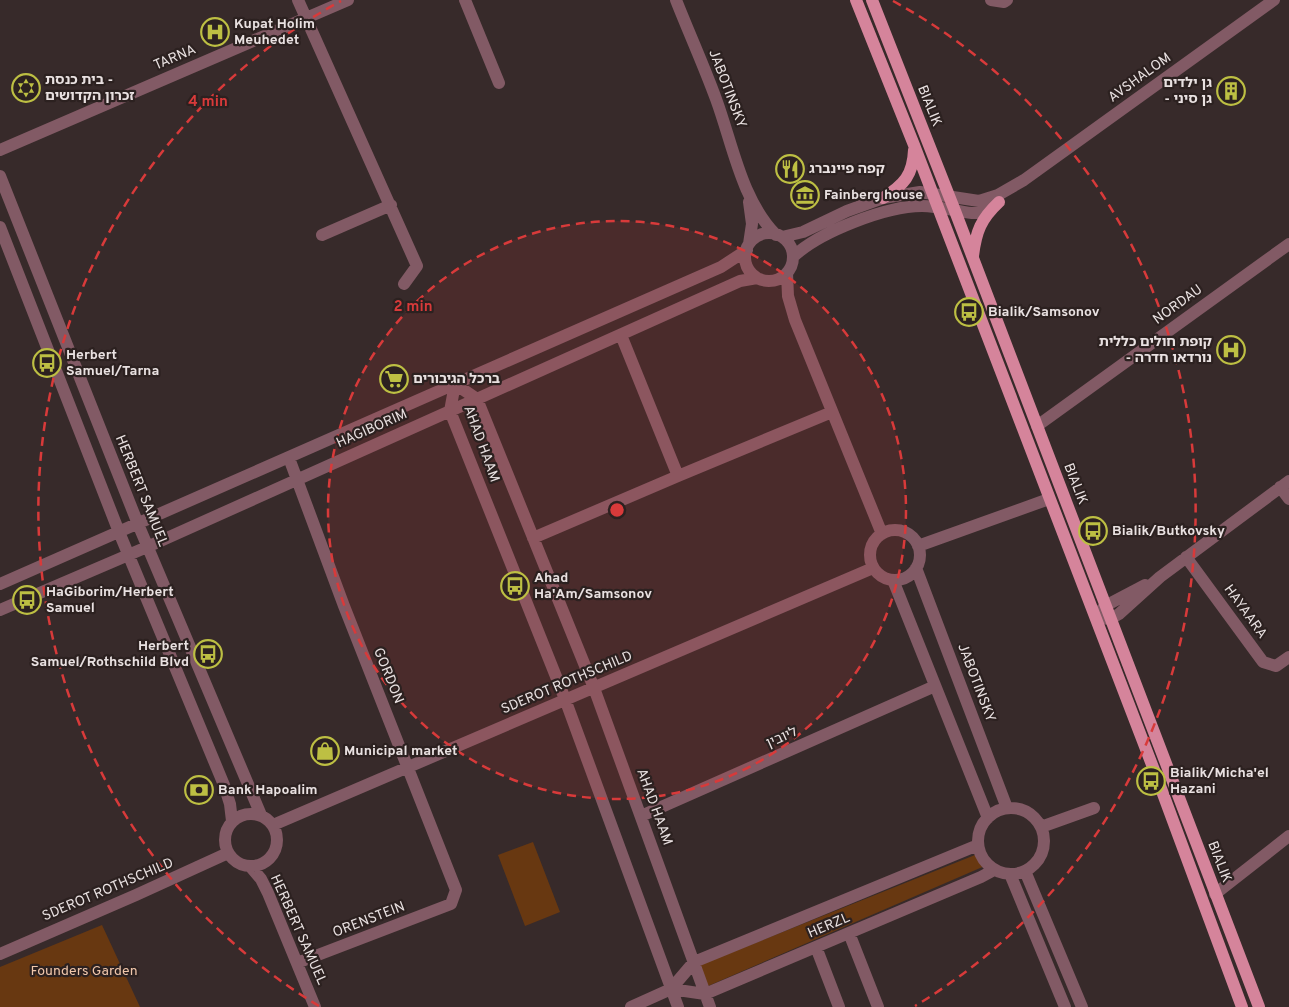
<svg xmlns="http://www.w3.org/2000/svg" width="1289" height="1007" font-family="Overpass,'Noto Sans Hebrew',sans-serif">
<rect width="100%" height="100%" fill="#372a2a"/>
<path fill="#683811" d="M533,842L560,912L525,926L498,855Z
M975,855L987,865L708,986L700,965Z
M102,925L140,1007H0V967Z"/>
<g fill="none" stroke-linecap="round" stroke-linejoin="round">
<path stroke="#825a65" stroke-width="12" d="M298,0L417,266L404,284
M465,0L499,83
M676,0C689,33 704,66 716,99C733,145 741,199 776,235
M991,0L1004,2L1007,0
M0,150L348,0
M0,176L138,524L261,815
M749,202L752,224L749,244
M0,227L119,532L224,785L230,804L232,821
M745 257a24 24 0 1 1 48 0a24 24 0 1 1-48 0Z
M322,235L391,205
M782,237L803,232L847,211L883,198L920,192L979,201L998,195L1024,180L1274,0
M793,257C819,232 886,206 922,206C938,206 955,211 972,213H980L995,205
M787,273L788,296L795,320L882,534
M621,335L678,476
M455,384L477,399L594,688L710,1007
M455,384L450,411L565,699L678,1007
M1037,426L1289,244
M289,458L344,606L456,890L451,904L297,963
M1280,487L1289,499
M870 555a25 25 0 1 1 50 0a25 25 0 1 1-50 0Z
M533,538L678,476L832,412
M918,546L1049,499
M1186,557L1263,662L1276,666L1289,657
M916,568L1007,808
M893,580L988,818
M0,584L721,267L747,250
M0,610L147,547L740,281L757,278
M1098,614L1105,606L1145,585
M1102,618L1110,619L1119,614L1160,577L1289,481
M978 841a33 33 0 1 1 66 0a33 33 0 1 1-66 0Z
M225 840a26 26 0 1 1 52 0a26 26 0 1 1-52 0Z
M641,816L935,686
M273,825L873,568
M1041,827L1094,808
M250,866L261,879L268,893L315,1007
M1025,871L1082,1007
M1010,874L1065,1007
M1215,894L1289,836
M849,933L878,1007
M816,947L839,1007
M0,954L136,895L228,853
M671,989L705,994L981,877L994,870
M631,1007L671,989L694,962L978,845"/>
<path stroke="#d5849b" stroke-width="12" d="M856,0L914,145L1159,783L1242,1007
M872,0L955,211L1259,1007
M883,198C904,185 913,175 914,150
M973,256C976,231 981,219 999,202"/>
</g>
<circle cx="617" cy="510" r="289" fill="#d83a3a" fill-opacity=".12"/>
<g fill="none" stroke="#d83a3a" stroke-width="2.5" stroke-dasharray="9 6">
<circle cx="617" cy="510" r="289"/>
<path d="M319 1006A579 579 0 0 1 341 1M893 1A579 579 0 0 1 915 1006"/>
</g>
<defs>
<symbol id="hospital-ring" viewBox="-11 -11 22 22"><circle r="9.5" fill="#2c2120" stroke="#bdbf43" stroke-width="1.5"/><path d="M-5-5h3v3.5h4V-5h3V5h-3V1.5h-4V5h-3Z" fill="#bdbf43"/></symbol>
<symbol id="synagogue-ring" viewBox="-11 -11 22 22"><circle r="9.5" fill="#2c2120" stroke="#bdbf43" stroke-width="1.5"/><path d="M0-6.5L5.6 3.2H-5.6ZM0 6.5L5.6-3.2H-5.6Z" fill="#bdbf43"/></symbol>
<symbol id="building-ring" viewBox="-11 -11 22 22"><circle r="9.5" fill="#2c2120" stroke="#bdbf43" stroke-width="1.5"/><path d="M-4-6H4V6H1V3H-1V6H-4ZM-2.5-4.3h1.7v1.8h-1.7ZM.8-4.3h1.7v1.8H.8ZM-2.5-1h1.7V.8h-1.7ZM.8-1h1.7V.8H.8Z" fill="#bdbf43"/></symbol>
<symbol id="restaurant-ring" viewBox="-11 -11 22 22"><circle r="9.5" fill="#2c2120" stroke="#bdbf43" stroke-width="1.5"/><path d="M-5-6h1v4h1v-4h1v4h1v-4h1v5L-1.5 .5V6h-2V.5L-5-1ZM5-6V6H3V1.5H1.5Q1.5-4 5-6Z" fill="#bdbf43"/></symbol>
<symbol id="museum-ring" viewBox="-11 -11 22 22"><circle r="9.5" fill="#2c2120" stroke="#bdbf43" stroke-width="1.5"/><path d="M0-6L6-3V-2H-6V-3ZM-5-1h2V3h-2ZM-1-1h2V3h-2ZM3-1h2V3H3ZM-6 4H6V6H-6Z" fill="#bdbf43"/></symbol>
<symbol id="bus-ring" viewBox="-11 -11 22 22"><circle r="9.5" fill="#2c2120" stroke="#bdbf43" stroke-width="1.5"/><path d="M-5-6H5V4H4V6H2V4H-2V6H-4V4H-5ZM-3.5-4V0h7V-4ZM-3.5 1.2v1.5H-2V1.2ZM2 1.2v1.5H3.5V1.2Z" fill="#bdbf43"/></symbol>
<symbol id="supermarket-ring" viewBox="-11 -11 22 22"><circle r="9.5" fill="#2c2120" stroke="#bdbf43" stroke-width="1.5"/><path d="M-6-5.5h2.5l.6 2H6L4.5 2H-2.5L-4.4-4H-6ZM-1.5 3.2a1.3 1.3 0 1 0 .1 0ZM3 3.2a1.3 1.3 0 1 0 .1 0Z" fill="#bdbf43"/></symbol>
<symbol id="shop-ring" viewBox="-11 -11 22 22"><circle r="9.5" fill="#2c2120" stroke="#bdbf43" stroke-width="1.5"/><path d="M-5-2.5h2.3a2.7 3.5 0 0 1 5.4 0H5L5.5 6h-11ZM-1.5-2.5h3a1.5 2.3 0 0 0-3 0Z" fill="#bdbf43"/></symbol>
<symbol id="bank-ring" viewBox="-11 -11 22 22"><circle r="9.5" fill="#2c2120" stroke="#bdbf43" stroke-width="1.5"/><path d="M-6-4H6V4H-6ZM0-2.3a2.3 2.3 0 1 0 0 4.6a2.3 2.3 0 1 0 0-4.6Z" fill="#bdbf43"/></symbol>
</defs>
<g fill-rule="evenodd">
<use href="#hospital-ring" x="199" y="16" width="32" height="32"/>
<use href="#synagogue-ring" x="10" y="72" width="32" height="32"/>
<use href="#building-ring" x="1215" y="75" width="32" height="32"/>
<use href="#restaurant-ring" x="774" y="153" width="32" height="32"/>
<use href="#museum-ring" x="789" y="179" width="32" height="32"/>
<use href="#bus-ring" x="953" y="296" width="32" height="32"/>
<use href="#hospital-ring" x="1215" y="334" width="32" height="32"/>
<use href="#bus-ring" x="31" y="347" width="32" height="32"/>
<use href="#supermarket-ring" x="378" y="363" width="32" height="32"/>
<use href="#bus-ring" x="1077" y="515" width="32" height="32"/>
<use href="#bus-ring" x="499" y="570" width="32" height="32"/>
<use href="#bus-ring" x="11" y="584" width="32" height="32"/>
<use href="#bus-ring" x="192" y="638" width="32" height="32"/>
<use href="#shop-ring" x="309" y="735" width="32" height="32"/>
<use href="#bus-ring" x="1135" y="765" width="32" height="32"/>
<use href="#bank-ring" x="183" y="774" width="32" height="32"/>
</g>
<g text-anchor="middle" dominant-baseline="central" stroke-width="4.5" stroke-linejoin="round" paint-order="stroke">
<g font-size="14" font-weight="bold" fill="#e9e1e1" stroke="#2c2120" text-anchor="start">
<text x="234" y="24">Kupat Holim<tspan x="234" dy="16">Meuhedet</tspan></text>
<text x="45" y="80">בית כנסת -<tspan x="45" dy="16">זכרון הקדושים</tspan></text>
<text x="1212" y="83" text-anchor="end">גן ילדים<tspan x="1212" dy="16">- גן סיני</tspan></text>
<text x="809" y="169">קפה פיינברג</text>
<text x="824" y="195">Fainberg house</text>
<text x="988" y="312">Bialik/Samsonov</text>
<text x="1212" y="342" text-anchor="end">קופת חולים כללית<tspan x="1212" dy="16">- נורדאו חדרה</tspan></text>
<text x="66" y="355">Herbert<tspan x="66" dy="16">Samuel/Tarna</tspan></text>
<text x="413" y="379">ברכל הגיבורים</text>
<text x="1112" y="531">Bialik/Butkovsky</text>
<text x="534" y="578">Ahad<tspan x="534" dy="16">Ha'Am/Samsonov</tspan></text>
<text x="46" y="592">HaGiborim/Herbert<tspan x="46" dy="16">Samuel</tspan></text>
<text x="189" y="646" text-anchor="end">Herbert<tspan x="189" dy="16">Samuel/Rothschild Blvd</tspan></text>
<text x="344" y="751">Municipal market</text>
<text x="1170" y="773">Bialik/Micha'el<tspan x="1170" dy="16">Hazani</tspan></text>
<text x="218" y="790">Bank Hapoalim</text>
</g>
<g font-size="14" fill="#e9e1e1" stroke="#2c2120">
<text transform="translate(175 58) rotate(-23)">TARNA</text>
<text transform="translate(1140 78) rotate(-36)">AVSHALOM</text>
<text transform="translate(727 89) rotate(69)">JABOTINSKY</text>
<text transform="translate(929 106) rotate(68)">BIALIK</text>
<text transform="translate(1178 305) rotate(-36)">NORDAU</text>
<text transform="translate(372 429) rotate(-24)">HAGIBORIM</text>
<text transform="translate(481 444) rotate(70)">AHAD HAAM</text>
<text transform="translate(1075 484) rotate(69)">BIALIK</text>
<text transform="translate(141 491) rotate(68)">HERBERT SAMUEL</text>
<text transform="translate(1245 612) rotate(54)">HAYAARA</text>
<text transform="translate(388 676) rotate(68)">GORDON</text>
<text transform="translate(567 683) rotate(-23)">SDEROT ROTHSCHILD</text>
<text transform="translate(976 683) rotate(69)">JABOTINSKY</text>
<text transform="translate(782 738) rotate(-24)">ליובין</text>
<text transform="translate(654 807) rotate(70)">AHAD HAAM</text>
<text transform="translate(1219 862) rotate(69)">BIALIK</text>
<text transform="translate(108 890) rotate(-23)">SDEROT ROTHSCHILD</text>
<text transform="translate(369 920) rotate(-21)">ORENSTEIN</text>
<text transform="translate(829 926) rotate(-23)">HERZL</text>
<text transform="translate(298 930) rotate(66)">HERBERT SAMUEL</text>
</g>
<g font-size="14" fill="#f1c7ab" stroke="#2c2120">
<text x="84" y="971">Founders Garden</text>
</g>
</g>
<circle cx="617" cy="510" r="8" fill="#d83a3a" stroke="#2c2120" stroke-width="2.5"/>
<g font-size="15" text-anchor="middle" font-weight="bold" fill="#d83a3a" stroke="#2c2120" stroke-width="4.5" stroke-linejoin="round" paint-order="stroke">
<text x="208" y="106">4 min</text>
<text x="413" y="311">2 min</text>
</g>
</svg>
